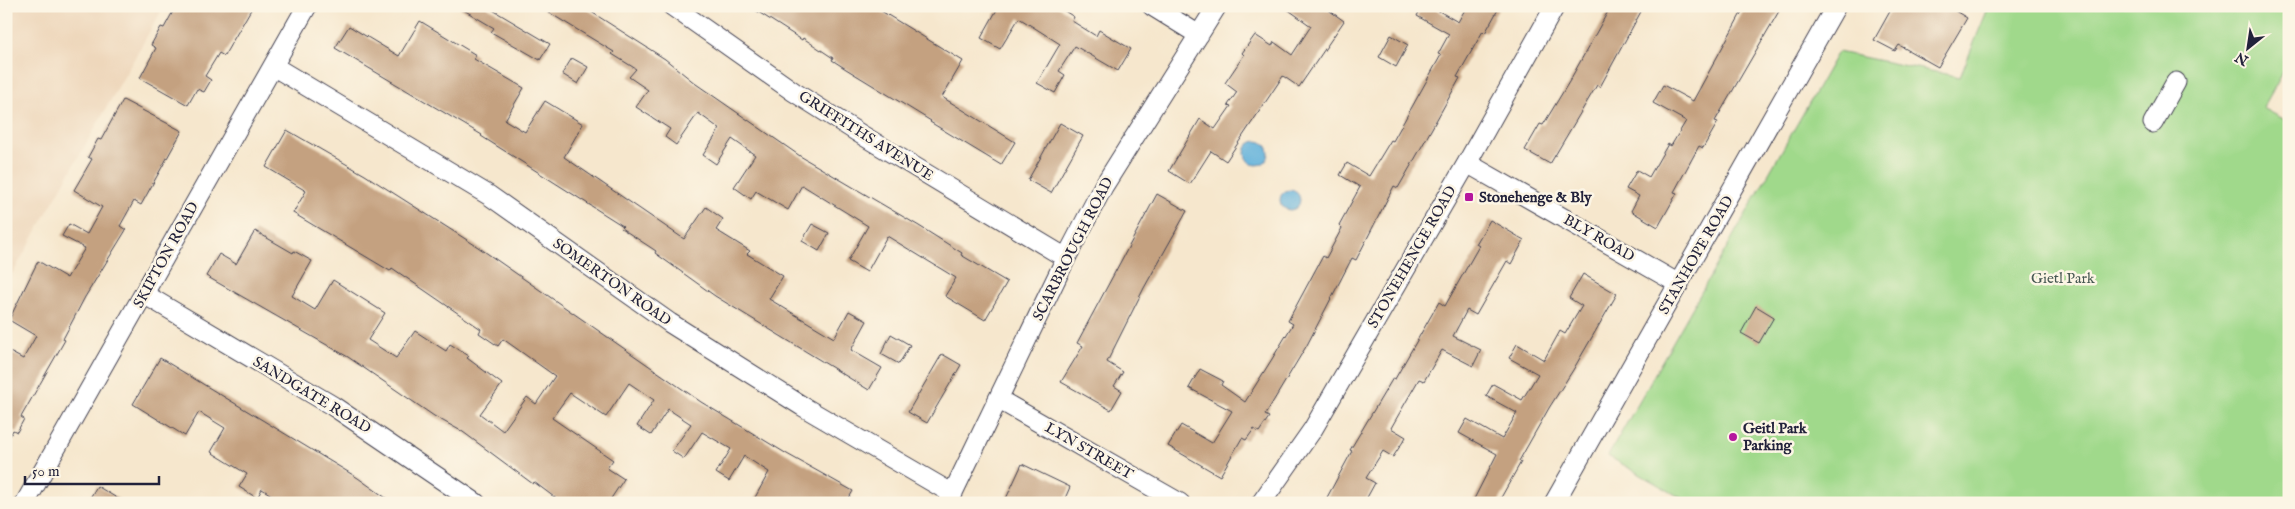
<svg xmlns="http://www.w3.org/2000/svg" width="2295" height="509" font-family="'IM FELL English',serif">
<rect width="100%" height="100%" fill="#fcf5e5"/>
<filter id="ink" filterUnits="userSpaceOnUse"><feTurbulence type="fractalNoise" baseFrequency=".02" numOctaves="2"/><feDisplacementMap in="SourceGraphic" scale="10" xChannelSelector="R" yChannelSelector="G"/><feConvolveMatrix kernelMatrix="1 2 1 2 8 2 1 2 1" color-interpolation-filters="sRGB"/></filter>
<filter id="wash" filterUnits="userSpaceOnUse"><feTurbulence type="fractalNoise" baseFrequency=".0096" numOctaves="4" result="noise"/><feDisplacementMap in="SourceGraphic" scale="20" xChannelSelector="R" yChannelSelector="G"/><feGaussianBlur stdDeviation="1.12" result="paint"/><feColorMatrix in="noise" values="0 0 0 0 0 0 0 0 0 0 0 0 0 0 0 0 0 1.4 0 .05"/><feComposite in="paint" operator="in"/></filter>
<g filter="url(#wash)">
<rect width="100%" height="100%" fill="#f6e7cd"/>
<path fill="#eed7bb" d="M6,6H164L6,285Z"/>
<path fill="#a0d98b" stroke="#617e63" d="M1989,6H2289V62L2263,108L2289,122V503H1690L1608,456L1838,52L1960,77Z"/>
<path fill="#60b1db" stroke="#416a8b" d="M1245 153a12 12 0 1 1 24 0a12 12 0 1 1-24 0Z
M1280 200a10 10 0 1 1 20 0a10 10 0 1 1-20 0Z"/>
<g id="blocks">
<path fill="#c4a180" d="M176,6H253L224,56L219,53L205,76L211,80L204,92L197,89L188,105L140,78L156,48L151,45L161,27L164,28Z
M457,6H486L550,44L540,60L491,32L494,28Z
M538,6H582L665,59L696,84L800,156L919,226L962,253L961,255L1007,282L985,320L945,296L956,278L887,236L867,272L848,261L868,226L802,185L788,210L756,191L751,199L734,187L755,155L732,139L716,164L703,155L720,129L698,113L676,145L665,137L670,129L636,107L648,90L629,77L636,69L612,54L614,52Z
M749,6H873L963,61L942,97L1015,142L1001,165L930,122L931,121L846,69L832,60L833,58L803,38L802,40Z
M999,6H1057L1074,17L1072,21L1096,36L1099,30L1131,49L1118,71L1075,46L1059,71L1065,75L1055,93L1037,83L1060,44L1019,18L1000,49L981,38Z
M1283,6H1323L1344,21L1299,87L1283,76L1226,161L1211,151L1190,184L1169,171L1200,119L1215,129L1231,106L1228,105L1237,92L1225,83L1244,55L1242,53L1255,35L1272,46L1274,42L1292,55L1311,26Z
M1422,6H1430L1458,22L1467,6H1500L1485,33L1483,31L1457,77L1460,78L1417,155L1398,188L1394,186L1356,260L1352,258L1307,345L1265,415L1269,417L1259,432L1254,429L1246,440L1242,438L1220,476L1168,446L1181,425L1212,443L1232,411L1189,388L1200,369L1223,381L1221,385L1245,402L1272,359L1293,324L1288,321L1323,256L1326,258L1342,228L1339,225L1360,187L1340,175L1347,163L1369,176L1391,140L1393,141L1441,55L1438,54L1449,34L1417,16Z
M1611,6H1644L1600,87L1597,85L1550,164L1525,150L1540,124L1543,125L1569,82Z
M1745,6H1782L1715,121L1718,122L1703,148L1699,146L1674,192L1677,193L1658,227L1631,211L1639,196L1626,189L1637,170L1649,177L1668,144L1671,146L1686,121L1653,103L1663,85L1693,101Z
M1893,6H1947L1967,18L1938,67L1899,45L1895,51L1874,40Z
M420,21L476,55L474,59L524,88L505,120L525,132L545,101L583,124L564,157L684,239L706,207L723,219L716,230L750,251L747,254L783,276L769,299L834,338L849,311L867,321L851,350L882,368L869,390L715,296L655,253L656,251L621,228L623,226L481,136L482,135L335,48L349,26L399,56Z
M1391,35L1408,45L1396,67L1379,57Z
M572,58L588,67L578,84L562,74Z
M123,100L182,131L141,205L134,201L120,226L126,230L85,297L63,339L65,340L21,417L24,419L17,432L13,430L6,443V350L23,359L36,336L9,320L38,261L67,278L85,248L62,236L69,224L87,234L102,207L74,190L92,159L88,157L98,139L101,140Z
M1060,123L1083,136L1051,193L1028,180Z
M287,130L365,175L478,247L701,402L787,454L853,491L846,503H752L769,472L744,456L729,481L716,473L731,449L702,432L684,459L672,451L691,424L668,409L651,435L637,426L654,400L629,383L606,417L570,393L552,418L613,460L607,468L624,479L608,503H562L534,482L533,484L463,432L434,416L348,357L206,276L219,254L236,264L255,231L293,253L294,251L312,261L292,296L315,310L333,280L385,313L368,340L396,358L415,331L446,351L450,344L469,356L467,358L502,384L480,414L503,431L527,397L536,404L555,376L503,339L498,346L479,333L481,329L392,268L390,271L293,213L306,191L266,167Z
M1157,194L1187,211L1144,288L1107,362L1123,372L1114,386L1122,391L1111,410L1061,382L1083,346L1077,343Z
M1490,220L1524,240L1511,264L1507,261L1476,315L1467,310L1453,336L1481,350L1473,366L1442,350L1424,381L1419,379L1391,428L1406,437L1393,457L1383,451L1366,478L1375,483L1364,503H1324L1352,451L1350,450L1393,378L1395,379L1439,302L1445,306L1479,246L1476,244Z
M812,224L829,233L819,251L802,241Z
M1583,274L1617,294L1573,370L1549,408L1519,461L1521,462L1498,503H1472L1497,454L1459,433L1467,419L1502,439L1517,413L1486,396L1493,384L1522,400L1538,374L1509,358L1517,344L1544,360L1560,331L1565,334L1582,306L1569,298Z
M1756,306L1774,317L1759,343L1741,333Z
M891,334L910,345L899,364L881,354Z
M942,354L961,365L927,423L908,412Z
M160,358L358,478L393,503H284L262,489L257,498L239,487L247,474L211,452L225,428L199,412L185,436L133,404Z
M1022,464L1070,487L1063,503H1004Z
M97,486L125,503H87Z"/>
</g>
</g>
<g filter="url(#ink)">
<use href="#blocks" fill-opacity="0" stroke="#424051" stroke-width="1"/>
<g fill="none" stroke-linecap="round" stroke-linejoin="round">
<defs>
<path id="minor" d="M672,6L794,92L862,135L1066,258
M1152,6L1199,35
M273,66L490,196L670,323L802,406L953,494
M2153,123L2176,82
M1467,163L1679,284
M144,294L333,406L476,503
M998,399L1180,503
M25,503L307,6
M948,503L1066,258L1103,187L1217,6
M1261,503L1313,429L1467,163L1555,6
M1554,503L1836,6"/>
</defs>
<use href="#minor" stroke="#424051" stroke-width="21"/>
<use href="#minor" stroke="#fff" stroke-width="19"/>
</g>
</g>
<g fill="#b5179e" stroke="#fcf5e5" stroke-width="2">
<rect x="1464" y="192" width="10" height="10" rx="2.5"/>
<circle cx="1733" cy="437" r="5"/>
</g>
<g text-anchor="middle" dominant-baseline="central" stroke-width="5" stroke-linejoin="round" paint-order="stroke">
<g font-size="15" fill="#22223b" stroke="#fcf5e5">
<text transform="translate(866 136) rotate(32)">GRIFFITHS AVENUE</text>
<text transform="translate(1599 238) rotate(30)">BLY ROAD</text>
<text transform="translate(1073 249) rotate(-63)">SCARBROUGH ROAD</text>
<text transform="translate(166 255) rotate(-61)">SKIPTON ROAD</text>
<text transform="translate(1696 255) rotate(-60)">STANHOPE ROAD</text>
<text transform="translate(1412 257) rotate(-60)">STONEHENGE ROAD</text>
<text transform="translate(612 282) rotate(35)">SOMERTON ROAD</text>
<text transform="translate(312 395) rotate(31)">SANDGATE ROAD</text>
<text transform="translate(1089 451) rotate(30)">LYN STREET</text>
</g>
<g font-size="15" font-weight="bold" fill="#22223b" stroke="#fcf5e5" text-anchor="start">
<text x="1479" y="197">Stonehenge &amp; Bly</text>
<text x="1743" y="428">Geitl Park<tspan x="1743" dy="17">Parking</tspan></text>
</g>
<g font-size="15" fill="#485953" stroke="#fcf5e5">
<text x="2063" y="278">Gietl Park</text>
</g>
</g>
<rect width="2295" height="509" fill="none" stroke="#fcf5e5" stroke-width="25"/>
<g transform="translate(2248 48) rotate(210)" stroke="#fcf5e5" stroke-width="4" paint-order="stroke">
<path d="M0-4L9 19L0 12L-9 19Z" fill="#22223b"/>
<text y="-8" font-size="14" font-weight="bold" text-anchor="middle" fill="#22223b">N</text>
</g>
<path d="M25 476v8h134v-8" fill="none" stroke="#22223b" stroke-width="2.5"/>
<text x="32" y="476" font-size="15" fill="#22223b" stroke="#fcf5e5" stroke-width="4" paint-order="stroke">50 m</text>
</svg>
